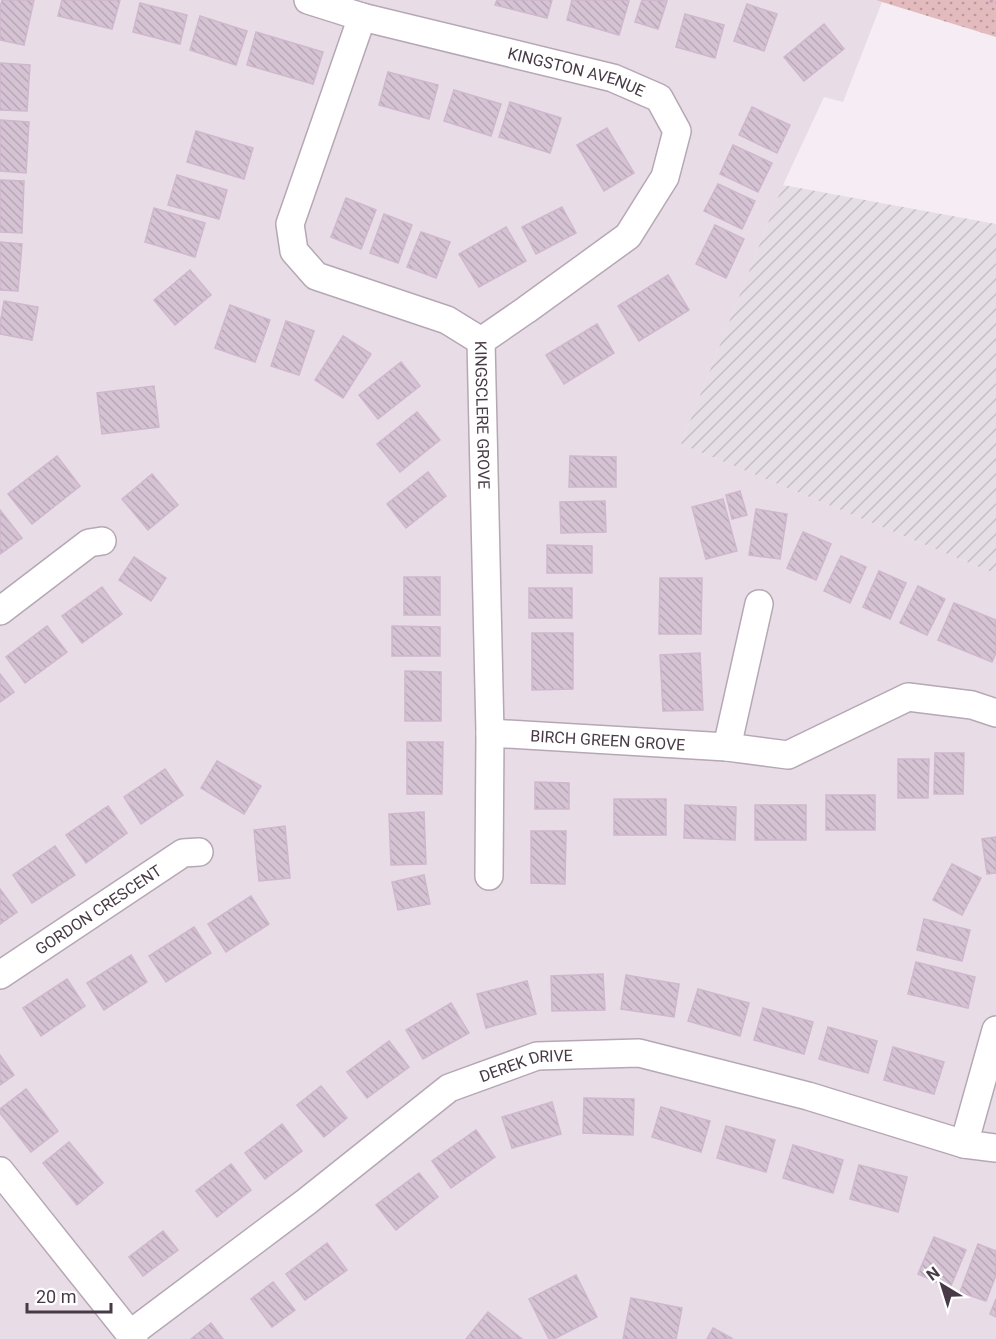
<svg xmlns="http://www.w3.org/2000/svg" width="996" height="1339" font-family="Roboto,sans-serif">
<defs>
<pattern id="industrial-furrows" width="10" height="10" patternUnits="userSpaceOnUse" patternTransform="scale(1.5)"><rect width="10" height="10" fill="#e5dee4"/><path d="M-1 1l2-2M0 10L10 0M9 11l2-2" fill="none" stroke="#c6bfc5"/></pattern>
<pattern id="grass-dots" width="8" height="8" patternUnits="userSpaceOnUse" patternTransform="scale(1.5)"><rect width="8" height="8" fill="#e3bbbe"/><path d="M2 2h.1M6 6h.1" fill="none" stroke="#ba999c" stroke-width="1.8" stroke-linecap="round"/></pattern>
<pattern id="building-back-hatch" width="6" height="6" patternUnits="userSpaceOnUse" patternTransform="scale(1.5)"><rect width="6" height="6" fill="#d5c3d4"/><path d="M-1 5l2 2M0 0l6 6M5-1l2 2" fill="none" stroke="#b8a8b7"/></pattern>
</defs>
<rect width="100%" height="100%" fill="#f5edf3"/>
<path fill="#e8dce6" d="M0,0H876L882,2L843,102L824,97L783,185L681,444L996,574V1339H0Z"/>
<path fill="url(#industrial-furrows)" d="M783,185L996,224V574L681,444Z"/>
<path fill="url(#grass-dots)" d="M876,0H996V37L882,2Z"/>
<path fill="url(#building-back-hatch)" stroke="#cfb7cd" stroke-width="1.5" d="M2,0H34L24,45L0,40V8Z
M62,0H120L112,29L58,16Z
M497,0H552L547,18L495,5Z
M572,0H625L629,1L619,35L567,20Z
M642,0L667,1L658,29L635,22Z
M140,3L187,15L180,44L133,32Z
M747,4L777,14L764,51L734,41Z
M685,14L724,25L715,58L676,47Z
M200,16L247,31L236,65L190,50Z
M824,24L844,49L804,81L784,57Z
M256,32L323,52L313,84L247,65Z
M0,63L30,65L27,111L0,110Z
M388,72L438,85L429,119L379,105Z
M454,90L501,104L491,136L444,121Z
M510,102L561,118L550,153L499,137Z
M752,107L790,125L777,153L739,135Z
M0,120L29,122L26,173L0,171Z
M607,128L634,173L604,191L577,145Z
M196,131L253,148L244,179L187,162Z
M733,145L772,163L758,192L720,174Z
M177,175L227,190L219,219L168,205Z
M0,180L24,181L22,233L0,232Z
M718,184L755,201L742,229L704,211Z
M346,198L376,210L361,249L331,237Z
M562,207L576,233L536,254L522,227Z
M154,208L205,223L195,257L145,242Z
M384,214L412,225L398,263L370,253Z
M715,225L744,239L726,278L696,264Z
M506,227L526,261L479,287L459,254Z
M421,232L450,242L436,278L407,267Z
M0,242L22,244L18,291L0,290Z
M190,270L211,295L175,325L154,300Z
M668,275L689,310L639,341L618,306Z
M4,301L38,307L32,340L0,334V324Z
M230,305L270,320L255,362L215,348Z
M286,321L314,331L299,375L271,366Z
M597,324L614,353L564,384L546,355Z
M343,336L371,354L343,398L315,380Z
M401,362L420,386L378,419L359,395Z
M154,386L159,427L102,434L97,393Z
M417,412L440,440L400,472L377,444Z
M57,456L80,486L32,524L8,494Z
M570,456L616,457V487H569Z
M428,472L446,496L406,528L387,504Z
M152,474L178,505L148,530L122,499Z
M740,491L747,515L732,519L726,495Z
M723,499L737,551L706,559L692,507Z
M605,501L606,532L561,533L560,502Z
M756,509L787,514L780,559L749,555Z
M0,510L22,538L0,554Z
M803,532L831,544L816,580L787,568Z
M547,545L592,546V573H547Z
M841,556L866,567L850,603L824,591Z
M134,557L166,578L151,601L119,580Z
M879,571L906,583L890,619L863,607Z
M404,577H440V615H404Z
M660,578H702L701,634H659Z
M918,586L945,599L927,635L900,623Z
M102,587L122,614L82,643L62,616Z
M529,588H572V618H529Z
M954,603L996,620V653L992,662L938,640Z
M47,626L67,652L25,683L6,657Z
M392,626L440,627V656H392Z
M532,633H573V689L532,690Z
M700,653L703,710L663,711L660,655Z
M405,671L441,672V721H405Z
M0,674L14,692L0,702Z
M407,742H443L442,794H407Z
M935,753H964L963,794H934Z
M898,759H929L928,798H898Z
M217,761L261,786L244,814L201,788Z
M165,769L183,795L141,824L124,797Z
M535,782L569,783V809H535Z
M826,795H875V830H826Z
M614,799H666V835H614Z
M685,805L736,807L735,840L684,838Z
M755,805H806V840H755Z
M108,806L127,833L86,863L66,835Z
M424,812L426,864L391,865L389,814Z
M285,826L290,878L259,881L254,830Z
M531,831H566L565,884L531,883Z
M996,837V873L987,874L982,839Z
M55,846L75,875L32,903L13,875Z
M952,864L981,878L962,915L933,900Z
M424,875L430,904L398,910L392,882Z
M0,889L17,912L0,924Z
M251,896L269,924L226,952L208,924Z
M924,919L970,930L962,961L917,950Z
M194,927L211,953L166,982L149,956Z
M131,955L147,982L104,1010L87,983Z
M916,962L975,977L968,1008L908,994Z
M603,974L605,1010L552,1011L551,976Z
M626,975L679,984L674,1017L621,1009Z
M67,979L85,1006L41,1036L23,1008Z
M527,981L536,1014L486,1028L477,994Z
M698,989L749,1003L740,1036L688,1021Z
M451,1003L469,1033L423,1059L406,1030Z
M763,1008L813,1022L804,1054L754,1040Z
M828,1027L877,1041L868,1073L819,1059Z
M389,1041L409,1067L367,1098L347,1072Z
M893,1047L944,1062L934,1094L884,1080Z
M0,1055L14,1075L0,1085Z
M321,1086L347,1118L324,1137L297,1105Z
M26,1089L58,1131L31,1152L0,1113V1109Z
M584,1098L634,1099L633,1135L583,1133Z
M552,1102L561,1134L512,1148L502,1117Z
M661,1107L710,1121L701,1152L652,1137Z
M282,1124L302,1151L265,1179L245,1153Z
M726,1126L775,1140L766,1172L717,1158Z
M476,1130L495,1157L451,1188L432,1161Z
M69,1142L103,1183L77,1205L43,1163Z
M793,1145L843,1160L833,1193L783,1178Z
M231,1164L251,1190L217,1217L196,1191Z
M859,1165L907,1177L898,1212L850,1199Z
M419,1173L438,1197L396,1230L376,1205Z
M163,1231L178,1250L143,1276L129,1257Z
M934,1237L966,1250L950,1288L918,1274Z
M327,1243L347,1270L305,1300L286,1274Z
M978,1244L996,1251V1275L986,1301L960,1292Z
M576,1275L597,1317L554,1339H549L529,1299Z
M273,1282L295,1310L272,1327L251,1299Z
M631,1298L682,1308L676,1339H623Z
M996,1299V1317L990,1314Z
M488,1312L522,1339H466Z
M211,1323L223,1339H191Z
M713,1328L733,1339H707Z"/>
<g fill="none" stroke-linecap="round" stroke-linejoin="round">
<defs>
<g id="minor">
<path id="s1" d="M308,0L362,17L613,78L659,98L677,131L665,177L628,236L526,310L481,341"/>
<path id="s2" d="M362,17L290,224L294,251L316,276L447,320L481,341L490,733L489,876"/>
<path d="M0,611L89,543L102,541"/>
<path id="s3" d="M490,733L727,747L788,755L908,697L972,705L996,713"/>
<path d="M727,747L759,604"/>
<path id="s4" d="M0,975L183,853L199,852"/>
<path d="M964,1144L996,1030"/>
<path d="M0,1171L134,1339"/>
<path id="s5" d="M130,1334L306,1202L449,1088L537,1056L639,1053L808,1096L964,1144L996,1148"/>
</g>
</defs>
<use href="#minor" stroke="#b6a7b5" stroke-width="30"/>
<path stroke="#bfa3bc" stroke-width="4" stroke-dasharray="3 3" stroke-linecap="butt" d="M990,0L996,2"/>
<use href="#minor" stroke="#fff" stroke-width="27"/>
</g>
<g text-anchor="middle" dominant-baseline="central" stroke-width="4.5" stroke-linejoin="round" paint-order="stroke">
<g font-size="16" fill="#483b47" stroke="#fff">
<text stroke="none"><textPath href="#s1" startOffset="278">KINGSTON AVENUE</textPath></text>
<text stroke="none"><textPath href="#s2" startOffset="532">KINGSCLERE GROVE</textPath></text>
<text stroke="none"><textPath href="#s3" startOffset="118">BIRCH GREEN GROVE</textPath></text>
<text stroke="none"><textPath href="#s4" startOffset="118">GORDON CRESCENT</textPath></text>
<text stroke="none"><textPath href="#s5" startOffset="484">DEREK DRIVE</textPath></text>
</g>
</g>
<g transform="translate(942 1285) rotate(322)" stroke="#ffffff" stroke-width="4.5" paint-order="stroke">
<path d="M0-4.5L10 22L0 15L-10 22Z" fill="#483b47"/>
<text y="-9" font-size="16" font-weight="bold" text-anchor="middle" fill="#483b47">N</text>
</g>
<path d="M27 1303v9h84v-9" fill="none" stroke="#483b47" stroke-width="3"/>
<text x="36" y="1303" font-size="18" fill="#483b47" stroke="#ffffff" stroke-width="4.5" paint-order="stroke">20 m</text>
</svg>
